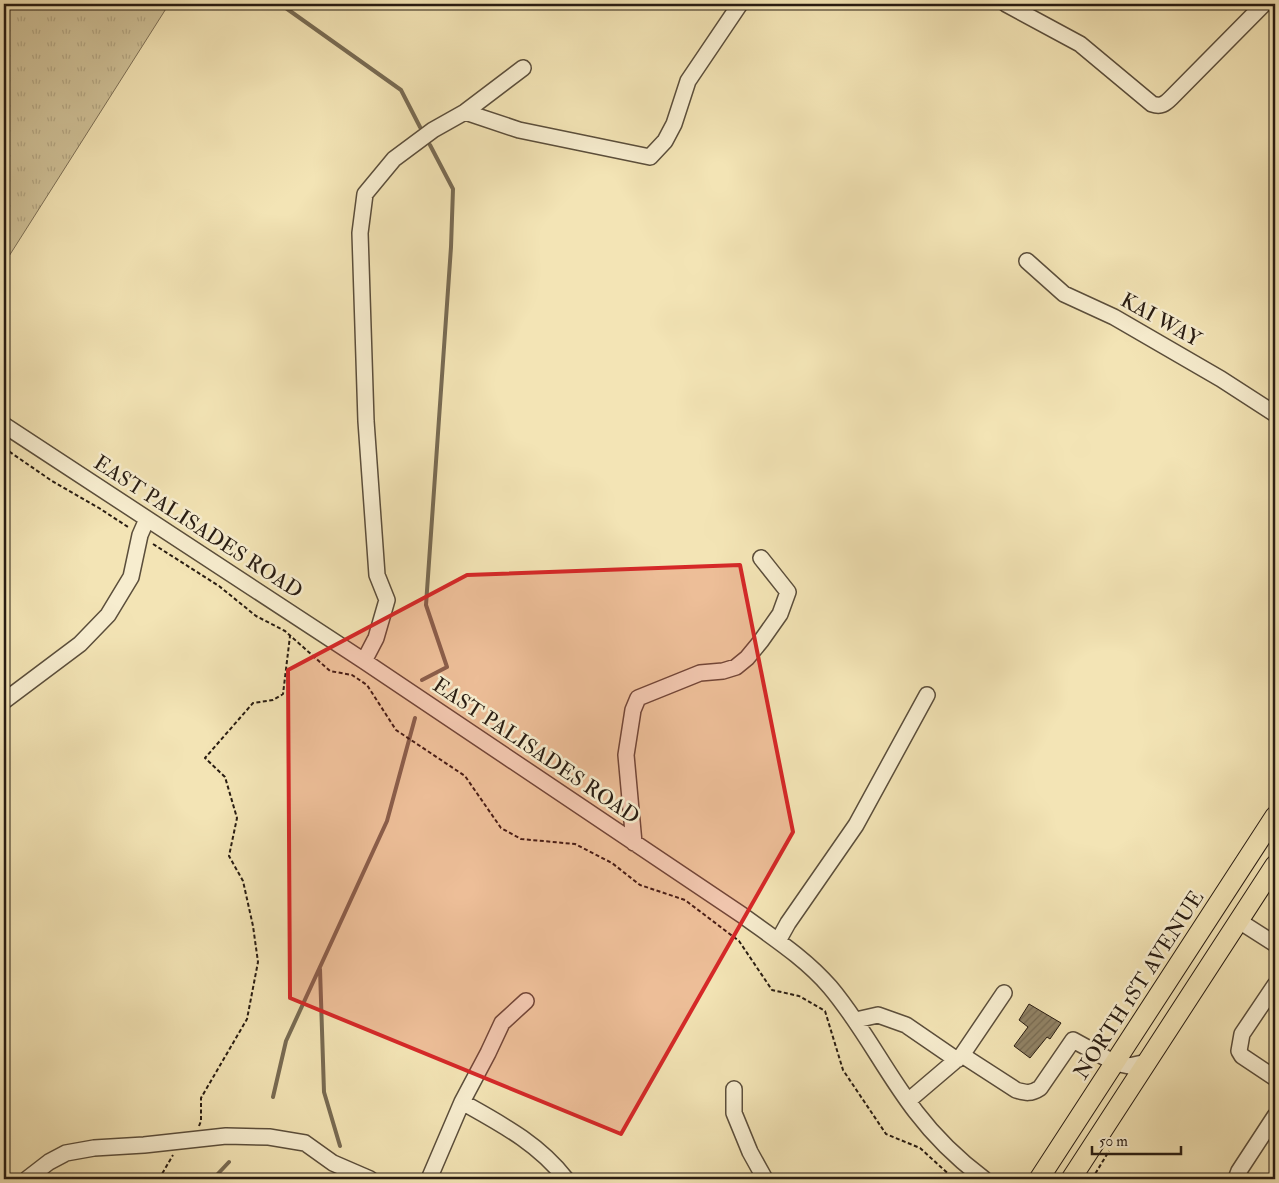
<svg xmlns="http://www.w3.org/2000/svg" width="1279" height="1183" font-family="'IM FELL Double Pica',serif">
<defs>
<pattern id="park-tufts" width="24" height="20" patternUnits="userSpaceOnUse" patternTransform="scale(1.25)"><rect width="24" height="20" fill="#d0c299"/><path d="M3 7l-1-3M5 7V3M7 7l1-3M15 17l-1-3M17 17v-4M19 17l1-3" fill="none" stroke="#b3a683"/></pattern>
<pattern id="building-hatch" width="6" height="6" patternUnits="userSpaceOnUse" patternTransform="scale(1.25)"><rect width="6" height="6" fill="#928467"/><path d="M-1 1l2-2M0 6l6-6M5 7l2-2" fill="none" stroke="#776b53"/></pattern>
</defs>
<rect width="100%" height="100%" fill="#f3e4b5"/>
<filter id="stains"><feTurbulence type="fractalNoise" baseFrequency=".004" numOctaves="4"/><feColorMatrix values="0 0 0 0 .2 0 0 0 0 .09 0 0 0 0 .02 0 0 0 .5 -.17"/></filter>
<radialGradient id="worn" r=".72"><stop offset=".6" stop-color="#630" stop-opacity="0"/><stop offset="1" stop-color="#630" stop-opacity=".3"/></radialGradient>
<path fill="url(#park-tufts)" stroke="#7c6f56" d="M4,4H169L4,264Z"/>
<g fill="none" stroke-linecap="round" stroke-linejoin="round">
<path stroke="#786b53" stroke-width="4" d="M284,4L283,6L401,90L420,127
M422,680L447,667L426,605L451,247L453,189L430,145
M320,969L324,1092L340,1146
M273,1097L286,1041L387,821L415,718
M213,1179L229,1162"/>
</g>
<path fill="url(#building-hatch)" stroke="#281c12" d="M1029,1004L1061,1023L1050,1039L1047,1037L1030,1058L1014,1046L1028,1027L1019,1020Z"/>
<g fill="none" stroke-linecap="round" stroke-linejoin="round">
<defs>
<path id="minor" d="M1006,4L1080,44L1152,104C1161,107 1165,104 1171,98L1264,4
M465,112L519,130L650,157L665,141L674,124L688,81L740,4
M1027,261L1064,294L1114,317L1221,379L1275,414
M4,425L364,661L742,915C772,937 805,958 830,987C863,1026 885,1072 916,1112C935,1137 959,1160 984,1179
M364,661L376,638L387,600L377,575L366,421L360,233L365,194L394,159L433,130L465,112L523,68
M4,701L80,644L108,615L131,577L140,535L147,519
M634,843L626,755L633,710L638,698L700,673L723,671L736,667L747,658L761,641L780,614L788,592L761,558
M1239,921L1275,944
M778,941L788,923L856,825L927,695
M1275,985L1242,1034L1239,1051L1242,1056L1275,1078
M856,1020L878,1015L906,1025L957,1060
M962,1055L1004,993
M734,1089V1113L750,1152L765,1179
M908,1101L962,1055L1016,1090C1026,1093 1031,1094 1040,1088L1073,1040L1115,1063L1129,1066L1147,1062
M462,1102C501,1124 538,1143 566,1179
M27,1179L49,1162L66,1153L94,1148L144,1145L226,1136L269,1137L305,1143L333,1163L370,1179
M429,1179L462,1102L488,1053L502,1023L526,1001
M1236,1179L1239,1171L1275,1116"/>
<path id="major" d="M1039,1179L1275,816
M1071,1179L1275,865"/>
</defs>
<use href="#minor" stroke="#5b4e3b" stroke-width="18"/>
<use href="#major" stroke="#281c12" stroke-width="21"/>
<path stroke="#281c12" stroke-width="2" stroke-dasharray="4 2.5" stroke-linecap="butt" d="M4,448L52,481L99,508L128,527
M153,544L219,586L256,616L285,631L330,671L352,675L367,685L396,730L465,776L501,828L521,839L575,844L612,863L640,885L685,900L739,941L772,990L799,996L825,1011L843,1070L886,1134L920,1148L954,1179
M199,1126L201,1121V1098L247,1019L258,962L253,926L243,881L229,856L237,818L225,777L205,758L253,703L273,700L283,694L290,636
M159,1179L173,1155
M1092,1179L1109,1151"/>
<use href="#minor" stroke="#f7edcf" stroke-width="15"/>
<use href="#major" stroke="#f3e4b5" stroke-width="19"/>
</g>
<path fill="#d62828" fill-opacity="0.2" stroke="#d62828" stroke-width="4" stroke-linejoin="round" d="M740,565L793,832L621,1134L290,998L288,670L467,575Z"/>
<g text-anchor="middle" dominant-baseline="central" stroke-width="5" stroke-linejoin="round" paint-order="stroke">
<g font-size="21" fill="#281c12" stroke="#f7edcf">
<text transform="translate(1161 320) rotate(29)">KAI WAY</text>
<text transform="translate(198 527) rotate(33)">EAST PALISADES ROAD</text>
<text transform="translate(536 751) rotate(34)">EAST PALISADES ROAD</text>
<text transform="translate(1139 985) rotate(-57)">NORTH 1ST AVENUE</text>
</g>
</g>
<rect width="1279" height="1183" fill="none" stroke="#f3e4b5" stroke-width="20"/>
<rect x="5" y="5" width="1269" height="1173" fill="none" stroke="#281c12" stroke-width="2.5"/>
<rect x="10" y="10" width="1259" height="1163" fill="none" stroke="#281c12"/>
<path d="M1092 1146v8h89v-8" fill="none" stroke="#281c12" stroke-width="2.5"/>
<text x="1099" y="1146" font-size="15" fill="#281c12" stroke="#f7edcf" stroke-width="4" paint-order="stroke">50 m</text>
<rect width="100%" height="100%" filter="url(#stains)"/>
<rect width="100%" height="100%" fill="url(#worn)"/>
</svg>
